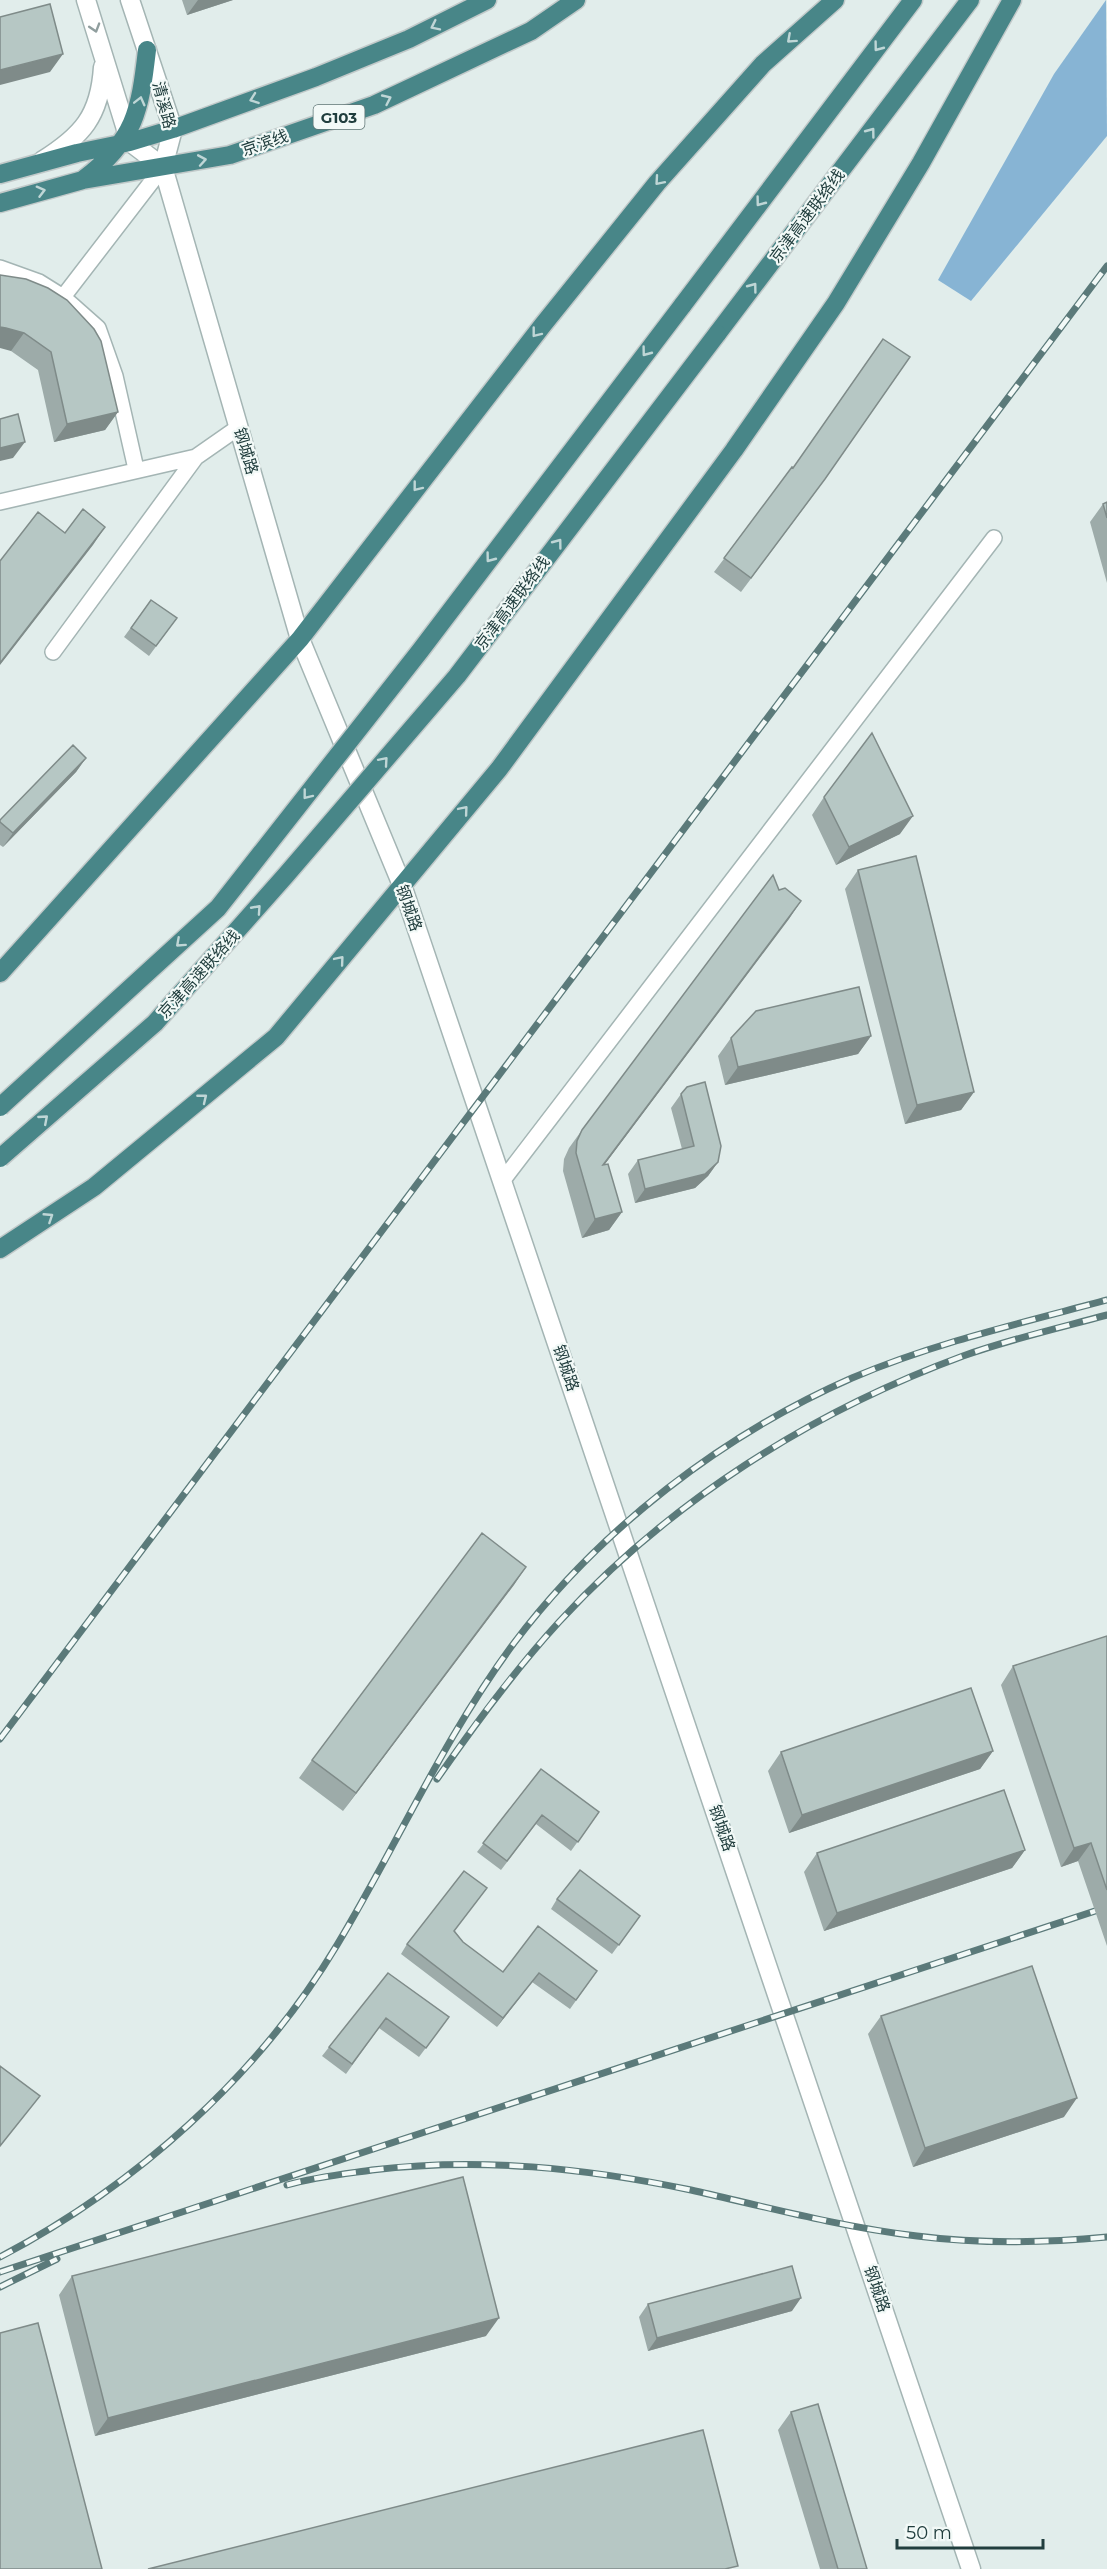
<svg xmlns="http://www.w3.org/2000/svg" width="1107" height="2569" font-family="Montserrat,'Noto Sans SC',sans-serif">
<rect width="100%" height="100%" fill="#e1edeb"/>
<path fill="#87b4d4" d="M1106,0L1107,136L971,301L938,280L1054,74Z"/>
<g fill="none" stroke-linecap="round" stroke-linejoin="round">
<defs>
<path id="minor" d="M0,268L39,282L63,297L98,328L115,376L136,469
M63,297L163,167
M0,502L196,457
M53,652L196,457L239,427
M503,1180L994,538"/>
<path id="tertiary" d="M86,0L130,142L163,167
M130,0L173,129L163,167
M42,161C82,136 100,116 103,67
M163,167L300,639L402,885L971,2569"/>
<path id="trunk" d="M0,174L77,153L130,142L173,129L316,77L409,39L487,0
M84,179C135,140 140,111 147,50
M0,203L83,180L230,155L374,105L531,31L576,0
M682,306L913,0
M717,334L970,0
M0,973L300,639L542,326L657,183L763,64L835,0
M0,1249L94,1187L276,1037L499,769L734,450L836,303L921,163L1012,0"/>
</defs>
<use href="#minor" stroke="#a4b5b4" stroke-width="18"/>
<use href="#tertiary" stroke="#a4b5b4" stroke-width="21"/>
<use href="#trunk" stroke="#c1c9c9" stroke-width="21"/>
<use href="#minor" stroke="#fff" stroke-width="15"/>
<use href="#tertiary" stroke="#fff" stroke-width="18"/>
<use href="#trunk" stroke="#488688" stroke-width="18"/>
<defs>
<path id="rail" d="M0,1739L1107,266
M437,1779C475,1724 514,1671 559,1622C669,1502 811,1412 963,1356C1010,1339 1059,1328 1107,1315
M287,2185C315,2177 344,2174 372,2170C480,2157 585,2168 691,2190C766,2207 841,2227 917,2236C980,2244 1044,2243 1107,2237
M0,2257C135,2186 258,2077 337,1945C397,1845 444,1737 514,1643C600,1529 722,1435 852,1378C934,1343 1021,1323 1107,1300
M0,2272L1107,1907
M0,2287L57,2259"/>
</defs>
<use href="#rail" stroke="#5b7a7a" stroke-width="7"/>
<use href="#rail" stroke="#f2f9f7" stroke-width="4.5" stroke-dasharray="14" stroke-linecap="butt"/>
<defs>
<path id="trunk-bridge" d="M0,1107L218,908L420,651L682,306
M0,1158L155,1023L286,875L457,676L717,334"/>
</defs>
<use href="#trunk-bridge" stroke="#c1c9c9" stroke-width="21" stroke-linecap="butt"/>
<use href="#trunk-bridge" stroke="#488688" stroke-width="18"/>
</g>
<path fill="#9daba9" d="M182,0H233L187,15Z
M0,275L118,412L105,430L54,442L38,370L11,351Z
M793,468L815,493L741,592L714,572Z
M1107,502V583L1090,522L1103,504Z
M151,600L177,618L149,656L124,637Z
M86,758L76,772L3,847L0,845V820Z
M824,797L900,834L836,865L812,815Z
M858,870L974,1092L961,1110L905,1124L845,889Z
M779,890L801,901L604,1165L622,1212L609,1230L582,1238L563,1171L564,1159L569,1148L582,1130Z
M871,1036L858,1054L725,1085L718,1056L731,1038Z
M681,1094L718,1162L708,1176L695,1188L635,1203L628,1174L638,1160L682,1149L671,1108Z
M526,1567L343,1811L299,1778L312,1760Z
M1107,1636V1946L1078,1861L1061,1867L1001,1685L1013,1666Z
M993,1751L980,1769L789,1833L768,1771L781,1752Z
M541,1769L599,1812L571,1851L536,1824L501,1870L477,1852Z
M1025,1850L1012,1868L824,1931L804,1872L817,1853Z
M557,1899L640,1916L612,1954L551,1909Z
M455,1931L463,1942L503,1972L597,1971L570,2009L532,1982L497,2027L401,1954L407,1944Z
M388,1973L449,2017L419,2057L379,2028L346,2074L322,2056Z
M881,2016L1064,2117L913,2167L868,2034Z
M72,2276L486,2336L95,2436L59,2295Z
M648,2304L792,2311L648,2351L639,2317Z
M791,2412L867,2569H820L778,2430Z"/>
<path fill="#7f8b89" d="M198,0H233L187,15Z
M63,54L50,72L0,85V70Z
M0,327L6,328L24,333L11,351L0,348Z
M118,412L105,430L54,442L67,424Z
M25,442L13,458L0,461V448Z
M105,527L93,545L0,665V663Z
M86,758L76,772L3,847L13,833Z
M913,816L900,834L836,865L849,847Z
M801,901L789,919L590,1184L603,1165Z
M871,1036L858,1054L725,1085L738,1067Z
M974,1092L961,1110L905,1124L917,1105Z
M718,1162L708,1176L695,1188L635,1203L645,1189Z
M622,1212L609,1230L582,1238L595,1219Z
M526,1567L514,1585L343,1811L356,1793Z
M993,1751L980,1769L789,1833L802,1815Z
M1091,1843L1078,1861L1061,1867L1074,1848Z
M1025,1850L1012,1868L824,1931L837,1913Z
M539,1973L497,2027L503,2018Z
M1077,2098L1064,2117L913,2167L925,2148Z
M801,2298L792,2311L648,2351L657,2338Z
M499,2318L486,2336L95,2436L108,2418Z"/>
<path fill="#b6c7c4" stroke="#7f8b89" stroke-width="1.5" d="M50,4L63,54L0,70V17Z
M0,275L26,279L48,288L67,300L94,329L101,341L118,412L67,424L51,352L24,333L6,328L0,327Z
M883,339L910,357L825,479L751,578L724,558L792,467L793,468Z
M18,414L25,442L0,448V419Z
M1107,502V518L1103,504Z
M83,509L105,527L0,663V561L38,512L65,533Z
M151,600L177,618L156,646L131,628Z
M872,733L913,816L849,847L824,797Z
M73,745L86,758L13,833L0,822V820Z
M916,856L974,1092L917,1105L858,870Z
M773,875L779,890L785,888L801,901L603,1165L608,1164L622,1212L595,1219L576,1153L577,1141L582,1130Z
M859,987L871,1036L738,1067L731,1038L756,1011Z
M705,1082L721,1146L718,1162L705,1174L645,1189L638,1160L694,1146L681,1094L687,1087Z
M482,1533L526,1567L356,1793L312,1760Z
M1107,1636V1890L1091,1843L1074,1848L1013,1666Z
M971,1688L993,1751L802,1815L781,1752Z
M541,1769L599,1812L578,1842L542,1815L507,1861L483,1843Z
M1004,1790L1025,1850L837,1913L817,1853Z
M580,1870L640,1916L619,1945L557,1899Z
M464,1871L487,1888L454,1931L463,1942L503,1972L538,1926L597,1971L576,2000L539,1973L503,2018L407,1944Z
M1032,1966L1077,2098L925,2148L881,2016Z
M388,1973L449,2017L426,2048L386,2018L352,2064L329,2047Z
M0,2066L40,2096L0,2146Z
M463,2177L499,2318L108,2418L72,2276Z
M792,2266L801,2298L657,2338L648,2304Z
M38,2323L102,2569H0V2333Z
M818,2404L867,2569H838L791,2412Z
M703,2430L738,2566L725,2569H148Z"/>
<defs><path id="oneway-chevron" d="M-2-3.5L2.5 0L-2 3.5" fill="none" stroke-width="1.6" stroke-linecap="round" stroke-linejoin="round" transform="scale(1.5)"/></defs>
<g stroke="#bfd6d6">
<use href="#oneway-chevron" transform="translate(435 26) rotate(154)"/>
<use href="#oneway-chevron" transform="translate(791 39) rotate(138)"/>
<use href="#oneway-chevron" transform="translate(878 47) rotate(127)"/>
<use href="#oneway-chevron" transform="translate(254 99) rotate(160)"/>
<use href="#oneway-chevron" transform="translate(387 99) rotate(-25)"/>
<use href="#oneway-chevron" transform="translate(140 101) rotate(-76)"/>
<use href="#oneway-chevron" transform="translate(871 132) rotate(-53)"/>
<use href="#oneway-chevron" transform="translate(202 160) rotate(-10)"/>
<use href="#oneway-chevron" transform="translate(659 181) rotate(131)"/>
<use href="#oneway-chevron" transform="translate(41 191) rotate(-15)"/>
<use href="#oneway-chevron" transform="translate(760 202) rotate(127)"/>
<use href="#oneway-chevron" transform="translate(753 287) rotate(-53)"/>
<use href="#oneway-chevron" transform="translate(536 333) rotate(128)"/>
<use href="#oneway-chevron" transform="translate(646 352) rotate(127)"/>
<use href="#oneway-chevron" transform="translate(417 487) rotate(128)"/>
<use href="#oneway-chevron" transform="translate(558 543) rotate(-53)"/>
<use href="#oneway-chevron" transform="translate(490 558) rotate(127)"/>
<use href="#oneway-chevron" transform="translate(384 761) rotate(-49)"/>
<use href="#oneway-chevron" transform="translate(307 795) rotate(128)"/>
<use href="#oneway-chevron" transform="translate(464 810) rotate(-50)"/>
<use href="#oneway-chevron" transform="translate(257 909) rotate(-48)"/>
<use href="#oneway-chevron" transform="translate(180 943) rotate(138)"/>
<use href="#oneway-chevron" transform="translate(340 960) rotate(-50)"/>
<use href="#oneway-chevron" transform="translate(203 1098) rotate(-39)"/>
<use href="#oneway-chevron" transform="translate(44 1119) rotate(-41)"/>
<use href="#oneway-chevron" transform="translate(49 1217) rotate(-33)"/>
</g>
<use stroke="#909e9e" href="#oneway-chevron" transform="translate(95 28) rotate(73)"/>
<g text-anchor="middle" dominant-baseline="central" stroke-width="4.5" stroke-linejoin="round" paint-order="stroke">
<rect fill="#f2f9f7" stroke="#607676" stroke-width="1.5" x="313.5" y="105" width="51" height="24" rx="4.5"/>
<g font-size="15" font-weight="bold" fill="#213e3e">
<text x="339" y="117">G103</text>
</g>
<g font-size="16" fill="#213e3e" stroke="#f2f9f7">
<text transform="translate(164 105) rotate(75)">清溪路</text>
<text transform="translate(265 143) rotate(-19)">京滨线</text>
<text transform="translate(807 216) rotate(-53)">京津高速联络线</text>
<text transform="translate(246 451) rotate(74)">钢城路</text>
<text transform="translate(512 603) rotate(-53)">京津高速联络线</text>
<text transform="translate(409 908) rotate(71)">钢城路</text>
<text transform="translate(199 974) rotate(-48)">京津高速联络线</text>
<text transform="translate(566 1368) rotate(71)">钢城路</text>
<text transform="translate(722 1828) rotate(71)">钢城路</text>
<text transform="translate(877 2289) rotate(71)">钢城路</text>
</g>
</g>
<path d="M897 2539v9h146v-9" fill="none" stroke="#213e3e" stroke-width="3"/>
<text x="906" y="2539" font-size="18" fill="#213e3e" stroke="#f2f9f7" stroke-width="4.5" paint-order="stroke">50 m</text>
</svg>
